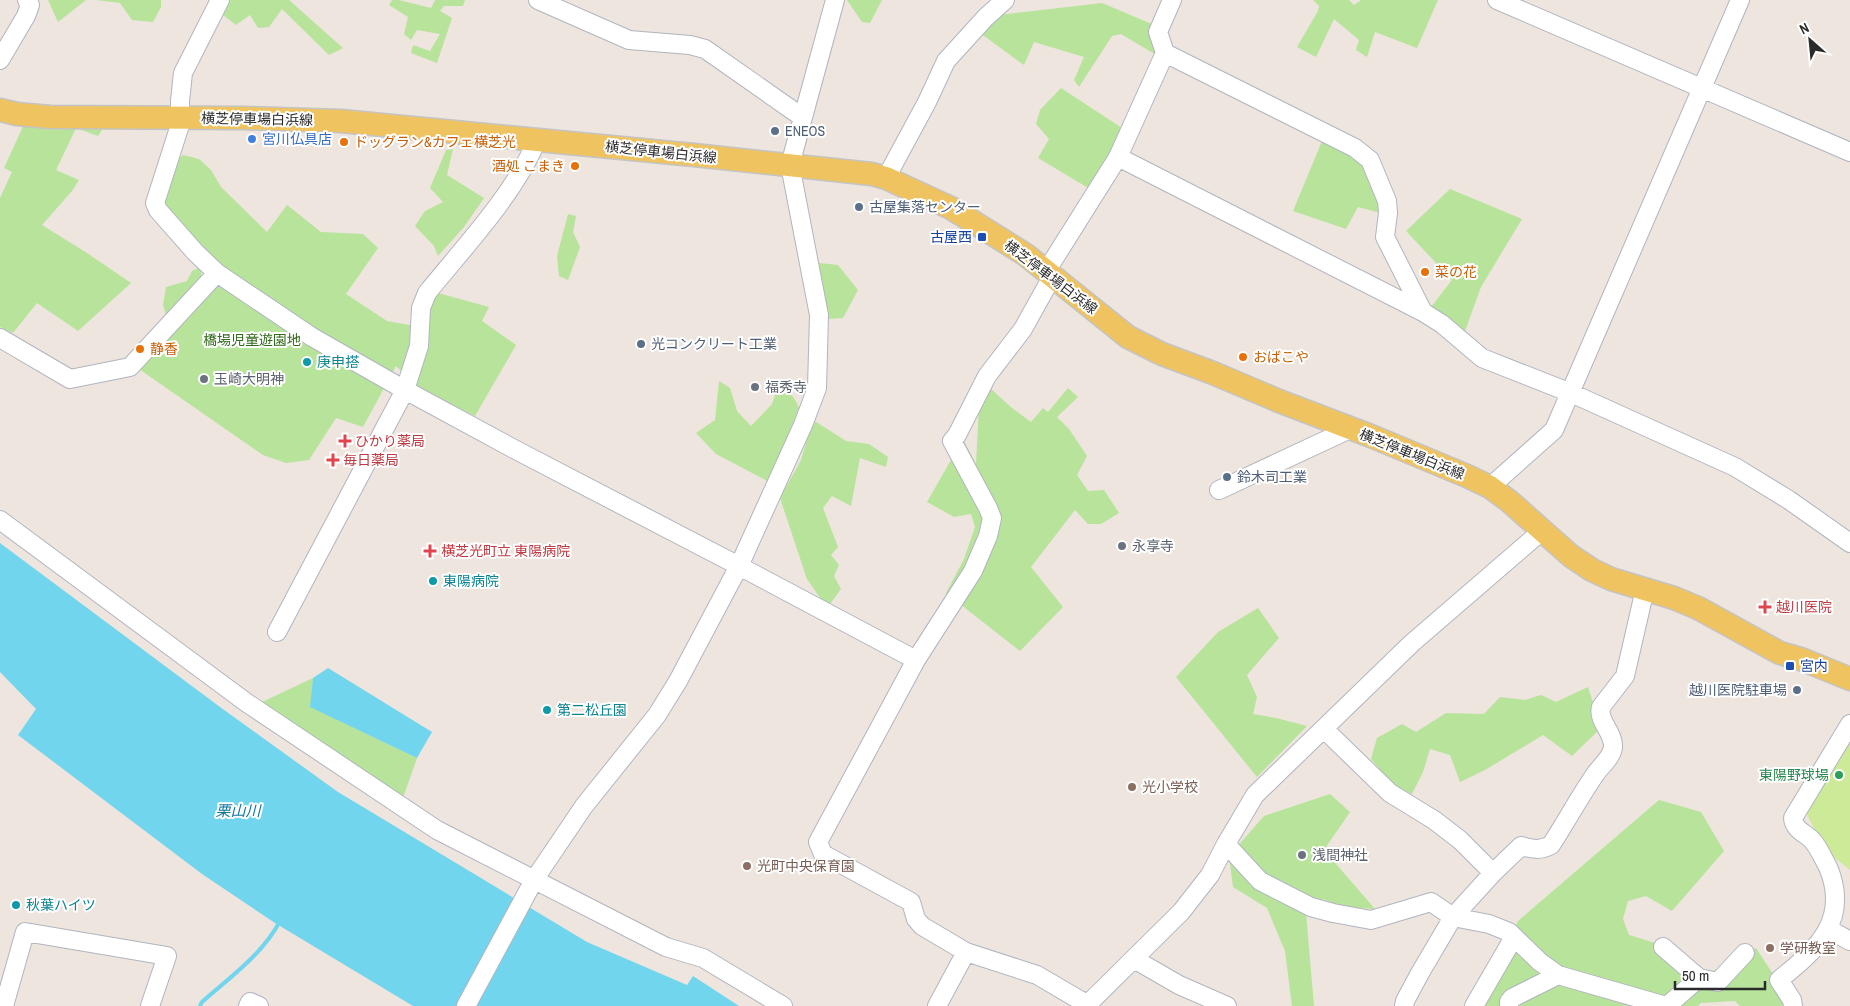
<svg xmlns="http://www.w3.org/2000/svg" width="1850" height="1006" font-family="'Archivo Narrow','Noto Sans JP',sans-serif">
<rect width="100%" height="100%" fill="#ede5de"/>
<path fill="#b8e39b" d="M48,0H86L58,22Z
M96,0H161V7L153,22L132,20L120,3Z
M230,0H289L343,48L329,55L282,9L269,27L258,28L250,15L236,25L223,15Z
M392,0H399L431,8L435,0H465L463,6H444L440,11L452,18L437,63L411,53L413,45L430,51L440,34L417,30L411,40L404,34L408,17L389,5Z
M847,0H882L870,23L862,22Z
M1313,0H1349L1354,5L1361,0H1438L1417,48L1375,32L1367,57L1356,50L1359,40L1334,19L1316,57L1297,47L1318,11L1319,6Z
M1102,3L1154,25L1158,56L1121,34L1112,36L1079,87L1074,80L1084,57L1034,42L1024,65L980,33L998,15Z
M1061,88L1125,130L1090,189L1038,158L1049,139L1036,124L1040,110Z
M27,118L107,122L98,136L76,128L56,170L79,180L72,191L42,225L87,253L131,283L78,331L37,303L13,333L0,327V198L12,172L4,168Z
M1322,141L1362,161L1384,214L1358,207L1346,229L1293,211Z
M453,149L447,175L484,198L464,227L438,256L434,246L415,226L425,211L443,202L430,188L446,150Z
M183,155L199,159L211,170L221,187L267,232L287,205L321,232L363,234L378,248L346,294L387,321L426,328L427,309L438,293L489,307L482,321L516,345L475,416L419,388L396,366L363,427L336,418L309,460L286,463L263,455L139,369L221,265L159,200L171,166Z
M1450,189L1522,219L1481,287L1464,334L1431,307L1452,280L1406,231Z
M568,214L576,216L573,232L580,247L568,280L559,276L557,256Z
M819,263L838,265L858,290L843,318L827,319Z
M201,267V282L166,315L163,305L166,287L187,281L192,271Z
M719,381L730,388L737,411L751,426L772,404L777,389C790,391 794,396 799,408L769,482L716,454L696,433L715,420Z
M990,388L1012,408L1031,422L1043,408L1048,412L1068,388L1078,397L1057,417L1069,429L1087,456L1077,475L1088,491L1104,490L1119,513L1101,524H1088L1075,510L1031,567L1063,607L1020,651L946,593L964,559L975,527L971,514L954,517L927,502L963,439L976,464L979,406Z
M813,420L846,441L869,444L888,457L886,467L860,458L851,506L832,496L823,508L838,547L831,555L839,565L834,576L841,589L827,608L807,579L780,498L801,460Z
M1258,608L1279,638L1247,675L1257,697L1253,714L1276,718L1307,726L1257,777L1176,677L1218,632Z
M313,678L311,707L417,758L403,798L318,740L260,703Z
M1588,687L1601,728L1572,756L1543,735L1485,770L1460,782L1450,755L1430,749L1423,772L1412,794L1394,786L1371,759L1377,738L1402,724L1416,732L1446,713L1484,714L1500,697L1525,700L1541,695L1556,702Z
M1330,794L1350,812L1324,850L1375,909L1344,907L1323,899L1306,913L1314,1006H1292L1285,951L1267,908L1233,887L1229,856L1264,816Z
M1659,800L1701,812L1724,851L1672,911L1646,896L1628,901L1623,919L1629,935L1655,943L1689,984L1756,948L1794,1006H1740L1735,1001L1701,1003L1698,1006H1476L1518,921Z"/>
<path fill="#ccea97" d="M1850,737V870L1824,849L1807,814Z"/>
<path fill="#72d5ee" d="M0,543L220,707L338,792L587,942L687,985L693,976L739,1006H413L275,923L202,874L18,735L36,709L0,672Z
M328,668L432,732L417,758L310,707L313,678Z"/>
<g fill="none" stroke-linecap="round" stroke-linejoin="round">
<path stroke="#72d5ee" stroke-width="4" d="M200,1006L202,1002C229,978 263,954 280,921"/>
<defs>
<path id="minor" d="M220,0L183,73L180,101V125L155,203L158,210L195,252L217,273L312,337L405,390L514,449L739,566L916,660
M538,0L629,40L690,45L705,49L802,117
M1497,0L1850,152
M1165,53L1355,148L1370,160L1387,201L1388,213L1385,237L1423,312
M0,60L26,16L30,5L27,0
M1118,157L1423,312L1442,324L1482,358L1571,393L1735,467L1789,500L1850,543
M886,178L927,102L946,61L986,17L1005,0
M1047,270L1118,157L1165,53L1158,32L1172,0
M1053,275L1023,329L987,376L957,435L952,441L988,508L992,518L988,536L973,571L916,660L818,842L823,854L911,902L916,919L922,926L966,952L1037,975L1083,1002L1091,1001L1181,912L1210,875L1226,844L1255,795L1412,643L1543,530
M0,338L70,379L130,367L217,273
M1490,487L1554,430L1740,0
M1219,490L1350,429
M0,520L247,703L437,830L666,947L703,958L783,1006
M277,632L405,390L419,346L421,308L427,293C464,247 514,195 537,140
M1324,729L1390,793L1434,820L1460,840L1493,873
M1226,844L1260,881L1311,907L1333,913L1371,920L1431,902L1453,917L1489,924L1509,932L1540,962L1558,975L1666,1006
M1830,930L1850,941
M1663,947L1699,978L1718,982L1745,953
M1134,959L1179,985L1227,1006
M1780,979C1818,949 1850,919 1828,867C1823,858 1819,848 1812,840C1805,833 1794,830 1793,818L1850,724
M1779,980L1792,1000L1793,1006
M4,1006L25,932L167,956L150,1006
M248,1006L250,1002L259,1006
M466,1006L534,880L584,806L657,715L678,681L739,566L803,425L817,388L819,315L790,165L835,0
M937,1006L966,952
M1404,1006L1405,1001L1420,973L1453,917L1493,873L1521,846C1532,849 1540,851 1551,845C1566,822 1580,796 1596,773C1602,765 1612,757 1613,747C1614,732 1597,721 1601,707L1625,676L1645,589
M1474,1006L1514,937
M1509,1006V1002L1512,998L1558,975
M1667,1006L1699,978"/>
<path id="major" d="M0,110L17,114L50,117L244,118L341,121L694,155L872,174L886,178L951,208L1026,255L1128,337L1162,354L1213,373L1279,401L1371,436L1467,476L1490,487L1509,501L1571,556L1592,570L1611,579L1674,598L1698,608L1780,653L1801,659L1850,679"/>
</defs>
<use href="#minor" stroke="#b1b5bf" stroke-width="20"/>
<use href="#major" stroke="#c4c4c4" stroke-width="25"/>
<use href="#minor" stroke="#fff" stroke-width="18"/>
<use href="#major" stroke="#efc460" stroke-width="22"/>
</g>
<g fill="#5c6f8a" stroke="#fff" stroke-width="2">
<circle cx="775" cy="131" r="5"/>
<circle cx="859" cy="207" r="5"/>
<circle cx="641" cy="344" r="5"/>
<circle cx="1227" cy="477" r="5"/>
<circle cx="1797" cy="690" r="5"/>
</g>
<circle fill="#3f7fe0" stroke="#fff" stroke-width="2" cx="252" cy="139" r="5"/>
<g fill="#e8710a" stroke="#fff" stroke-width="2">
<circle cx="344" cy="142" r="5"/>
<circle cx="575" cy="166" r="5"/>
<circle cx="1425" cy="272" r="5"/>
<circle cx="140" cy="349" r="5"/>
<circle cx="1243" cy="357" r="5"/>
</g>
<g fill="#1a4fb4" stroke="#fff" stroke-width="2">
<rect x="977" y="232" width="10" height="10" rx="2.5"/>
<rect x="1785" y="661" width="10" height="10" rx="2.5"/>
</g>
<g fill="#0f9aa8" stroke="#fff" stroke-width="2">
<circle cx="307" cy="362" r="5"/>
<circle cx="433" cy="581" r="5"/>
<circle cx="547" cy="710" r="5"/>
<circle cx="16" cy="905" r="5"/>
</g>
<g fill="#6b7280" stroke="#fff" stroke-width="2">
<circle cx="204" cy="379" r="5"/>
<circle cx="755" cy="387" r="5"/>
<circle cx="1122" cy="546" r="5"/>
<circle cx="1302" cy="855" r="5"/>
</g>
<g fill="#e0444e" stroke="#fff" stroke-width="2">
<path d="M342.5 433.5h5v5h5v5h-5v5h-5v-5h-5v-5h5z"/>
<path d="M330.5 452.5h5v5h5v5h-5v5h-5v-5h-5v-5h5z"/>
<path d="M427.5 543.5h5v5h5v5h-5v5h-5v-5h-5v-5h5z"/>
<path d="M1762.5 599.5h5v5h5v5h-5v5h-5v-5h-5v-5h5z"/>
</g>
<circle fill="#2e9e5b" stroke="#fff" stroke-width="2" cx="1839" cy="775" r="5"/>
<g fill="#8d6e63" stroke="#fff" stroke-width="2">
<circle cx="1132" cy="787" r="5"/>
<circle cx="747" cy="866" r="5"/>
<circle cx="1770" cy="948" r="5"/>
</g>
<g text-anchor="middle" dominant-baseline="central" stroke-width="4" stroke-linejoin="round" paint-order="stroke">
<g font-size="14" fill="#2b2b2b" stroke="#fff">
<text transform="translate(257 119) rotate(1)">横芝停車場白浜線</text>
<text transform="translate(661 152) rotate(6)">横芝停車場白浜線</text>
<text transform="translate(1051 277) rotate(37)">横芝停車場白浜線</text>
<text transform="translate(1412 454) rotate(22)">横芝停車場白浜線</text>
</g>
<g font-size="14" fill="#4e5e75" stroke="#fff" text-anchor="start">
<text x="785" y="131">ENEOS</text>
<text x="869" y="207">古屋集落センター</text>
<text x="651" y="344">光コンクリート工業</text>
<text x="1237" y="477">鈴木司工業</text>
<text x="1787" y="690" text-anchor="end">越川医院駐車場</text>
</g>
<g font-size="14" fill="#366cbe" stroke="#fff" text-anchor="start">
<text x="262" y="139">宮川仏具店</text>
</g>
<g font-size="14" fill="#c56008" stroke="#fff" text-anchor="start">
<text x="354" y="142">ドッグラン&amp;カフェ横芝光</text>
<text x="565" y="166" text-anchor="end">酒処 こまき</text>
<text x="1435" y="272">菜の花</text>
<text x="150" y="349">静香</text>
<text x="1253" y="357">おばこや</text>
</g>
<g font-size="14" fill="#164399" stroke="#fff" text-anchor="end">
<text x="972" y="237">古屋西</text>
<text x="1800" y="666" text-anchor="start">宮内</text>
</g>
<g font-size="14" fill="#31691b" stroke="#fff">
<text x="252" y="340">橋場児童遊園地</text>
</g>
<g font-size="14" fill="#0d838f" stroke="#fff" text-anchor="start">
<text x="317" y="362">庚申搭</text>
<text x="443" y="581">東陽病院</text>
<text x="557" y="710">第二松丘園</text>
<text x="26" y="905">秋葉ハイツ</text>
</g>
<g font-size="14" fill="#5b616d" stroke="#fff" text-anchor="start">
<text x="214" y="379">玉崎大明神</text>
<text x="765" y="387">福秀寺</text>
<text x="1132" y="546">永享寺</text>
<text x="1312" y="855">浅間神社</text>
</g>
<g font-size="14" fill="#be3a42" stroke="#fff" text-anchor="start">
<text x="355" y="441">ひかり薬局</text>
<text x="343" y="460">毎日薬局</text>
<text x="441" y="551">横芝光町立 東陽病院</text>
<text x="1776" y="607">越川医院</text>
</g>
<g font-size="14" fill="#27864d" stroke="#fff" text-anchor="end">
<text x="1829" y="775">東陽野球場</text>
</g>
<g font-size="14" fill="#785e54" stroke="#fff" text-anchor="start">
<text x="1142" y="787">光小学校</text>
<text x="757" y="866">光町中央保育園</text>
<text x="1780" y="948">学研教室</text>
</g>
<g font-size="15" font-style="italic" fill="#0f759c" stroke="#fff">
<text x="238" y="810">栗山川</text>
</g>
</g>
<g transform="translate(1810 40) rotate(333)" stroke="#ffffff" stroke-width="4" paint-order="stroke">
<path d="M0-4L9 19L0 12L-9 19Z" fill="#2b2b2b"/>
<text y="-8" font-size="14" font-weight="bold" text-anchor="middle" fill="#2b2b2b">N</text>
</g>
<path d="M1675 981v8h90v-8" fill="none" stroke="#2b2b2b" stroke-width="2.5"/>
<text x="1682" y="981" font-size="15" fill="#2b2b2b" stroke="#ffffff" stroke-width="4" paint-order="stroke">50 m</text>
</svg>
